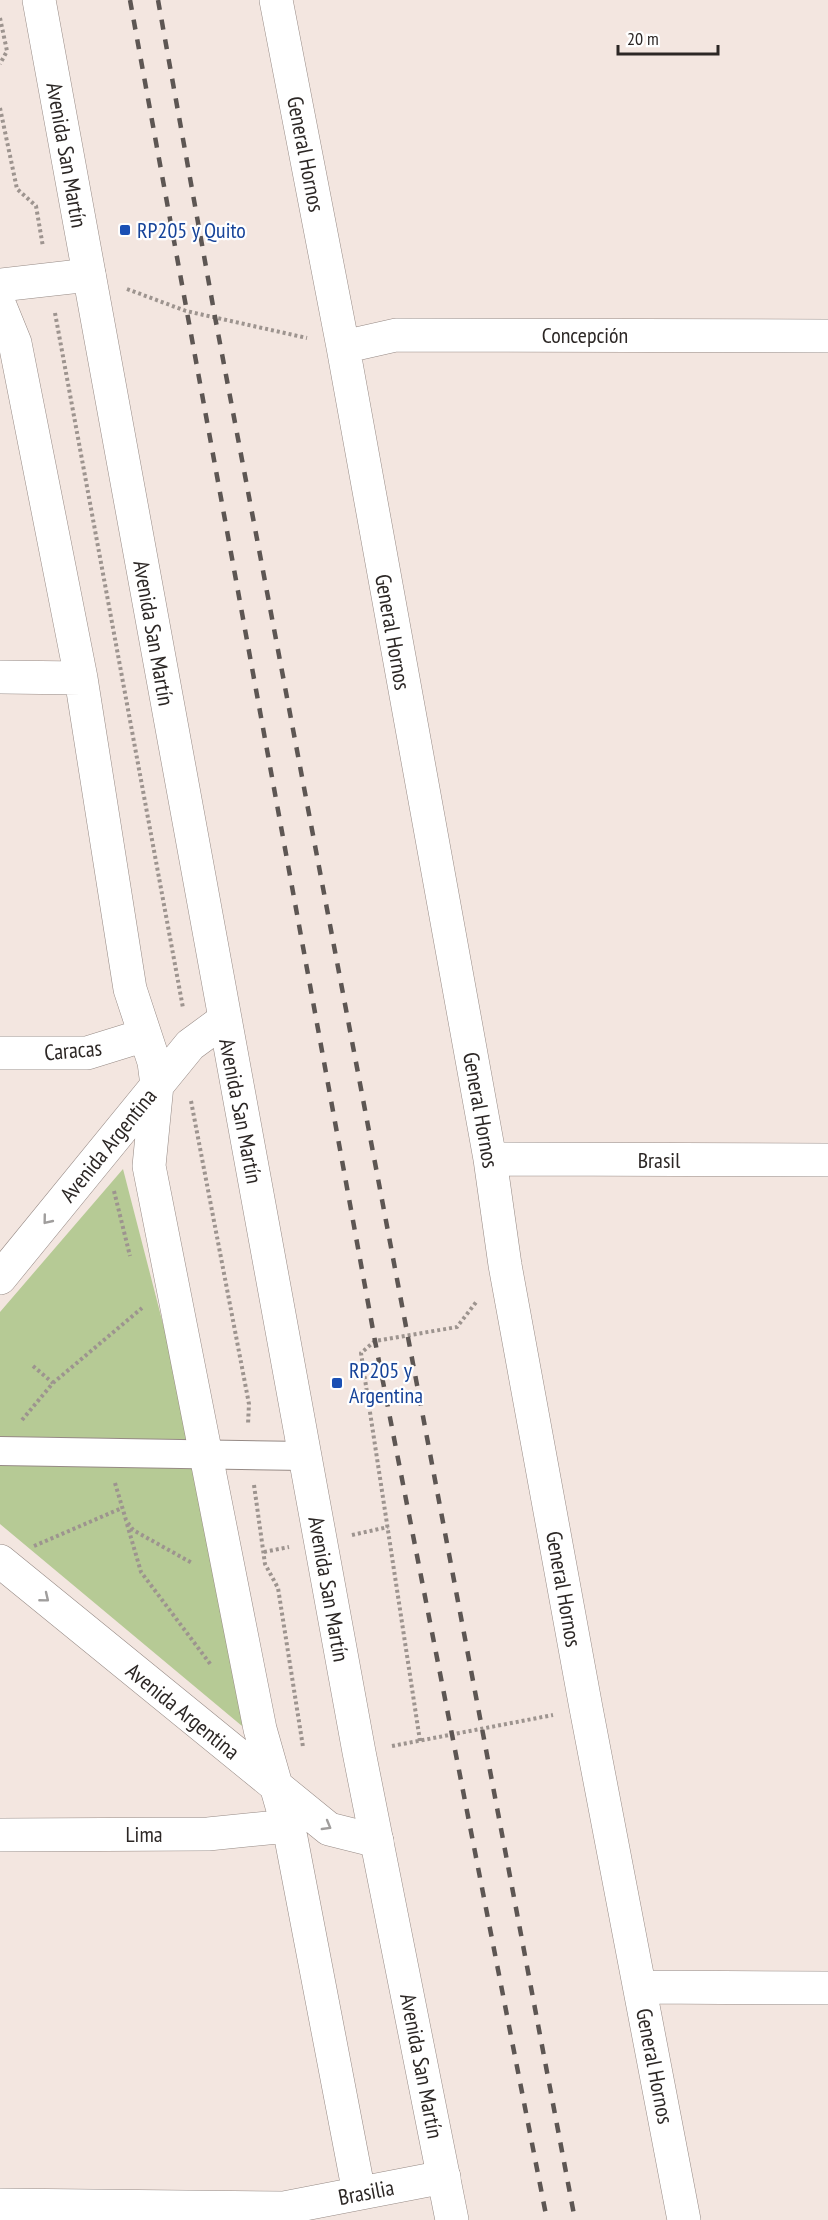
<svg xmlns="http://www.w3.org/2000/svg" width="828" height="2220" font-family="'PT Sans Narrow',sans-serif">
<rect width="100%" height="100%" fill="#f3e6e0"/>
<path fill="#b6ca95" d="M123,1169L194,1444L0,1440V1312Z
M0,1461L191,1464L248,1731L0,1524Z"/>
<g fill="none" stroke-linecap="round" stroke-linejoin="round">
<defs>
<path id="pedestrian" d="M0,1451L305,1456"/>
<path id="minor" d="M276,0L343,347L490,1159L505,1265L586,1708L684,2220
M0,285L89,275
M0,306L15,343L81,678L130,989L154,1062L157,1085L149,1166L260,1729L291,1838L359,2193
M343,347L396,335L828,336
M0,677L81,678
M0,1053H87L145,1035
M490,1159L828,1160
M0,1278L190,1045L224,1020
M0,1561L329,1829L377,1841
M0,1835L208,1834L288,1826
M640,1987L828,1988
M0,2205L284,2208L444,2177"/>
<path id="secondary" d="M39,0L359,1752L452,2220"/>
</defs>
<use href="#pedestrian" stroke="#968a85" stroke-width="30"/>
<use href="#minor" stroke="#968a85" stroke-width="34"/>
<use href="#secondary" stroke="#968a85" stroke-width="34"/>
<path stroke="#9d948f" stroke-width="4" stroke-dasharray="3 3" stroke-linecap="butt" d="M0,18L7,51L0,64
M0,108L17,189L36,206L43,247
M127,289L186,311L307,338
M55,313L183,1008
M191,1101L249,1404L248,1424
M114,1191L130,1256
M33,1366L53,1383
M22,1420L53,1383L142,1308
M115,1483L126,1520L133,1530L192,1563
M254,1485L265,1564L278,1588L303,1747
M127,1524L141,1572L211,1665
M352,1535L388,1527
M34,1546L122,1508
M264,1552L289,1547
M420,1741L361,1353L375,1341L457,1327L477,1301
M392,1746L553,1715"/>
<use href="#pedestrian" stroke="#fff" stroke-width="28"/>
<use href="#minor" stroke="#fff" stroke-width="33"/>
<use href="#secondary" stroke="#fff" stroke-width="33"/>
<path stroke="#5d5653" stroke-width="4.5" stroke-dasharray="10 10" stroke-linecap="butt" d="M130,0L375,1341L547,2220
M158,0L215,317L575,2220"/>
</g>
<defs><path id="oneway-chevron" d="M-2-3.5L2.5 0L-2 3.5" fill="none" stroke-width="1.6" stroke-linecap="round" stroke-linejoin="round" transform="scale(1.5)"/></defs>
<g stroke="#a09e9d">
<use href="#oneway-chevron" transform="translate(47 1220) rotate(129)"/>
<use href="#oneway-chevron" transform="translate(45 1598) rotate(39)"/>
<use href="#oneway-chevron" transform="translate(327 1826) rotate(30)"/>
</g>
<g fill="#1a4fb4" stroke="#fff" stroke-width="2">
<rect x="119" y="224" width="12" height="12" rx="3"/>
<rect x="331" y="1377" width="12" height="12" rx="3"/>
</g>
<g text-anchor="middle" dominant-baseline="central" stroke-width="4.5" stroke-linejoin="round" paint-order="stroke">
<g font-size="22" fill="#2c2725" stroke="#fff">
<text transform="translate(306 154) rotate(79)">General Hornos</text>
<text transform="translate(67 155) rotate(80)">Avenida San Martín</text>
<text x="585" y="335">Concepción</text>
<text transform="translate(393 632) rotate(80)">General Hornos</text>
<text transform="translate(154 633) rotate(80)">Avenida San Martín</text>
<text transform="translate(73 1050) rotate(-5)">Caracas</text>
<text transform="translate(481 1110) rotate(80)">General Hornos</text>
<text transform="translate(241 1111) rotate(79)">Avenida San Martín</text>
<text transform="translate(108 1145) rotate(-51)">Avenida Argentina</text>
<text x="659" y="1160">Brasil</text>
<text transform="translate(329 1589) rotate(80)">Avenida San Martín</text>
<text transform="translate(564 1589) rotate(80)">General Hornos</text>
<text transform="translate(183 1711) rotate(39)">Avenida Argentina</text>
<text x="144" y="1834">Lima</text>
<text transform="translate(422 2066) rotate(79)">Avenida San Martín</text>
<text transform="translate(655 2066) rotate(79)">General Hornos</text>
<text transform="translate(366 2192) rotate(-11)">Brasilia</text>
</g>
<g font-size="22" fill="#164399" stroke="#fff" text-anchor="start">
<text x="137" y="230">RP205 y Quito</text>
<text x="349" y="1370">RP205 y<tspan x="349" dy="25">Argentina</tspan></text>
</g>
</g>
<path d="M618 45v9h100v-9" fill="none" stroke="#2c2725" stroke-width="3"/>
<text x="627" y="45" font-size="18" fill="#2c2725" stroke="#ffffff" stroke-width="4.5" paint-order="stroke">20 m</text>
</svg>
